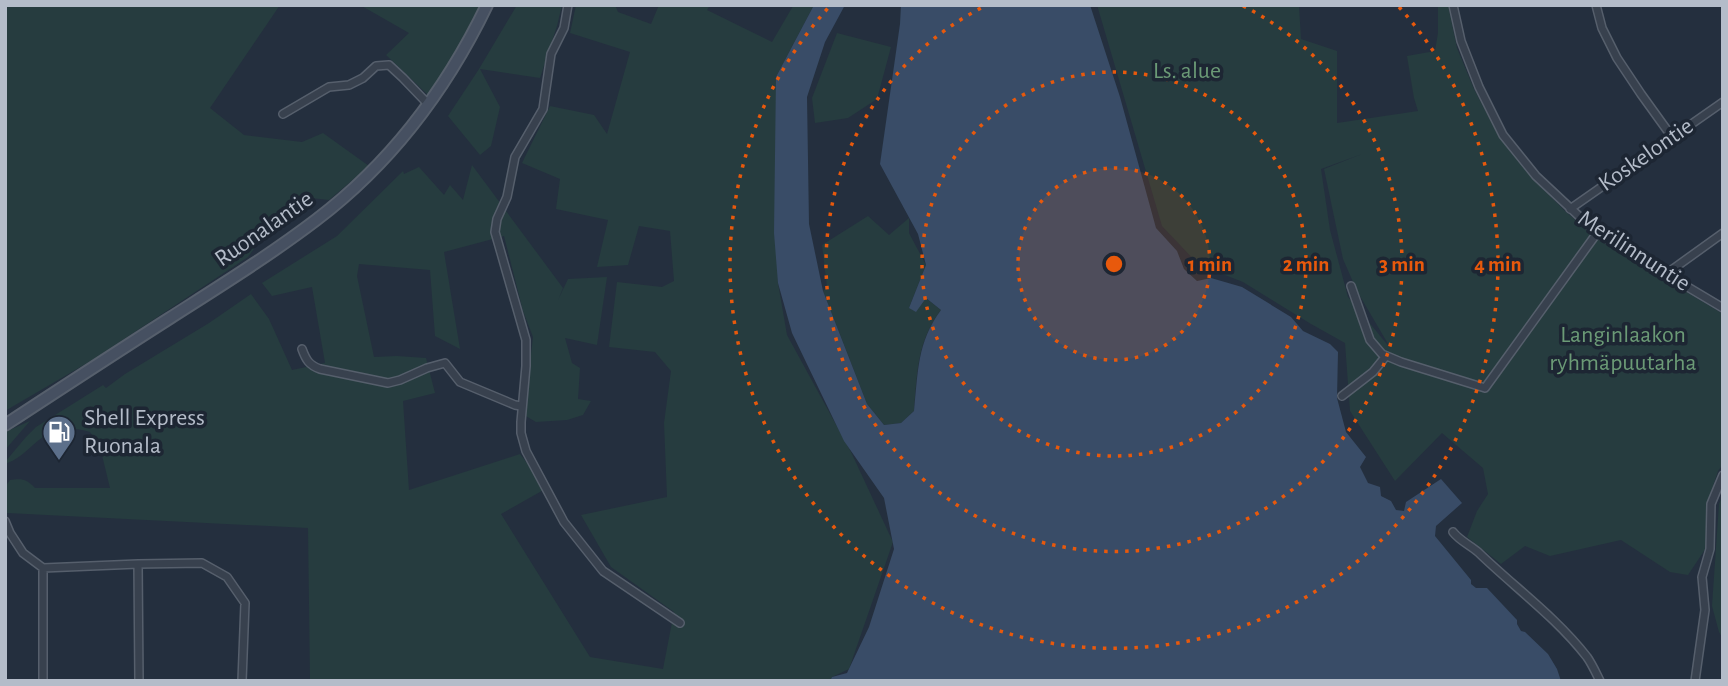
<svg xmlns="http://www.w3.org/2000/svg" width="1728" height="686" font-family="'Alegreya Sans',sans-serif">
<rect width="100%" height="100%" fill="#242f3e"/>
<path fill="#263c3f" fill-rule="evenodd" d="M5,5H280L210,108L244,135L302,142L323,133L369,166L329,200L293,196L248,257L94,359L5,411Z
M360,5H481L455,55L429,96L386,55L409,33Z
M517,5H562L557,26L540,78L480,69L500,107L491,146L480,155L448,116L479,69Z
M576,5H615L618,12L651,24L659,5H710L707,10L772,42L793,6L814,5L776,77L778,283L787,335L851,452L893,542L849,669L832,677L830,681H310L308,528L7,513L5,487L10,480C22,478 27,479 35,488H110L100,447L90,432C67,425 52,428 33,445C24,453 17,460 5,464V462L26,437L36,427L103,385L106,388L125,374L209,323L251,294L269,319L292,370L325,363L312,287L272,296L262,283L337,236L403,171L404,174L419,167L444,195L450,185L463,200L472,165L563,288L558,300L568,279L607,277L597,345L565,338L572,363L580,368L578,399L591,401L583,415L567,420L536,422L524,415L533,337L523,311L504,236L444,252L460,349L435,336L430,270L359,264L357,276L374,357L397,356L426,358L435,393L403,401L409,490L520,454L547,488L501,514L590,657L663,669L674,612L611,567L581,515L667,497L664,423L671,371L655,352L609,347L617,282L662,287L674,281L670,231L639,226L628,265L597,267L608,220L556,209L560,179L522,163L550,106L594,115L607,134L630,52L570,33Z
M1097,5H1299L1301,39L1337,51V123L1418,111L1414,98L1407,56L1435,51L1438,33V5H1448L1457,48L1474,89L1499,137L1532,178L1566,212L1592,234L1483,384L1491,387L1596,238L1723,314V464L1718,471L1706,507V548L1688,575L1670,572L1621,540L1550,556L1525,546L1501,564L1467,537L1477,511L1488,494L1483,468L1442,433L1395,481L1350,411L1345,343L1311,324L1243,282L1199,265L1162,226ZM1362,154L1324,169L1343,259L1357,291L1391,349L1348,297L1330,230L1321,169Z
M837,33L891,47L877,99L848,118L815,123L812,98Z
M868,216L889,235L909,218V233L926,265L909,308L926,298L941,310C917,341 917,374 914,411L901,423L884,425L867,404L823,291L827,287L822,245Z
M30,421L5,450V432Z
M1723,494V639L1719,632L1712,606L1719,504Z"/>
<path fill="#394c67" d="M814,5H845L825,42L807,97L809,224L823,291L867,404L884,425L901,423L914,411C918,373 917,342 941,310L926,298L916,312L909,308L926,265L918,234L880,164L900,24L901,5H1090L1120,97L1156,228L1177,251L1184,269L1197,281L1211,278L1242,287L1291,317L1303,331L1330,344L1338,352L1337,398L1346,432L1366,457L1360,467L1368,483L1380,487L1381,496L1391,501L1396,510L1404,511L1406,502L1441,479L1462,503L1436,526L1435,536L1471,580V584L1476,588H1487L1517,620V624L1521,631L1525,632L1548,654L1557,669L1561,681H830L832,677L847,673L869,627L894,549L884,498L844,441L792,333L778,283L774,233L776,77Z"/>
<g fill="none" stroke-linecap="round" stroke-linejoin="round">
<defs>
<path id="street" d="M568,5L564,28L551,54L543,109L515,157L507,197L497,219L495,232L526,340V366L521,422V433L526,451L564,522L603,571L680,623
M1453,5L1461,41L1479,87L1503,135L1536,176L1597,233L1723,308
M1596,5L1602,28L1617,58L1641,94L1672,137
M283,114L329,87L349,85L363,78L376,66L389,65L403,78L428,104
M1570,209L1723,102
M1666,274L1723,233
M1351,286L1370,340L1382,354L1401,362L1485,388L1597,233
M302,349C306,360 309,365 320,369L388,383L400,380L427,368L445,363L460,382L515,405L521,406
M1342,396L1373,372L1386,356
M5,521L10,533L23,553L43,568L138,564L202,563L227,577L245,603L242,681
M1453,532C1460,541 1470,545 1478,552C1514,587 1556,617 1587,657C1592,664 1596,673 1600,681
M138,564L139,681
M43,568V681
M1695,681L1705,610L1702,577L1710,549L1711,504L1723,475"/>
<path id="secondary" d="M5,425C60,389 115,353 170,318C220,286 270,255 316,220C390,164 447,88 487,5"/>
</defs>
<use href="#street" stroke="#565f6c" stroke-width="10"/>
<use href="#secondary" stroke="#565f6c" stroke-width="14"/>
<use href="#street" stroke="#38414e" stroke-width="7"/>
<use href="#secondary" stroke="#465061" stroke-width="10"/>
</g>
<circle cx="1114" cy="264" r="96" fill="#e8590c" fill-opacity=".12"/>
<g fill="none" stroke="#e8590c" stroke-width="3.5" stroke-dasharray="3.5 7">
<circle cx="1114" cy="264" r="96"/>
<circle cx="1114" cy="264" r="192"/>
<path d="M1243 6A288 288 0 1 1 985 6"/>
<path d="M1399 7A384 384 0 1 1 829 7"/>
</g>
<defs>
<symbol id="fuel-pin" viewBox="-11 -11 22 30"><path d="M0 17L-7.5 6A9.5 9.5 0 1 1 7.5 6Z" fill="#5c6f8a" stroke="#1d2633"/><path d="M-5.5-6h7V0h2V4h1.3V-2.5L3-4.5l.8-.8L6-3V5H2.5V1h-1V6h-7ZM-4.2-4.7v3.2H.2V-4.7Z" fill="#fff"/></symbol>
</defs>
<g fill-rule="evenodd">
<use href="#fuel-pin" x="40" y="413" width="38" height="52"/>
</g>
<g text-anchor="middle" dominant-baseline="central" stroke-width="7" stroke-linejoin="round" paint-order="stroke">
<g font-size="24" fill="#6b9a76" stroke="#1d2633">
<text x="1187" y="71">Ls. alue</text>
<text x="1623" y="335">Langinlaakon<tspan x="1623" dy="28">ryhmäpuutarha</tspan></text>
</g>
<g font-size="24" fill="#b4bcc9" stroke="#1d2633">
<text transform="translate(1646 155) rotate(-35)">Koskelontie</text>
<text transform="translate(264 229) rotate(-35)">Ruonalantie</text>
<text transform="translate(1634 251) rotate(33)">Merilinnuntie</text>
</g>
<g font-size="24" fill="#b4bcc9" stroke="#1d2633" text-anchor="start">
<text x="84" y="418">Shell Express<tspan x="84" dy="28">Ruonala</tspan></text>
</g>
</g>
<circle cx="1114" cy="264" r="10" fill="#e8590c" stroke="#1d2633" stroke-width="3.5"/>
<g font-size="21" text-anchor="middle" font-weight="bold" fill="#e8590c" stroke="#1d2633" stroke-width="7" stroke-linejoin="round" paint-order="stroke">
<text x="1210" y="271">1 min</text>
<text x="1306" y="271">2 min</text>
<text x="1402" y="271">3 min</text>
<text x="1498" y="271">4 min</text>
</g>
<rect width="1728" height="686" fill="none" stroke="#b4bcc9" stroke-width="14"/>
</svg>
